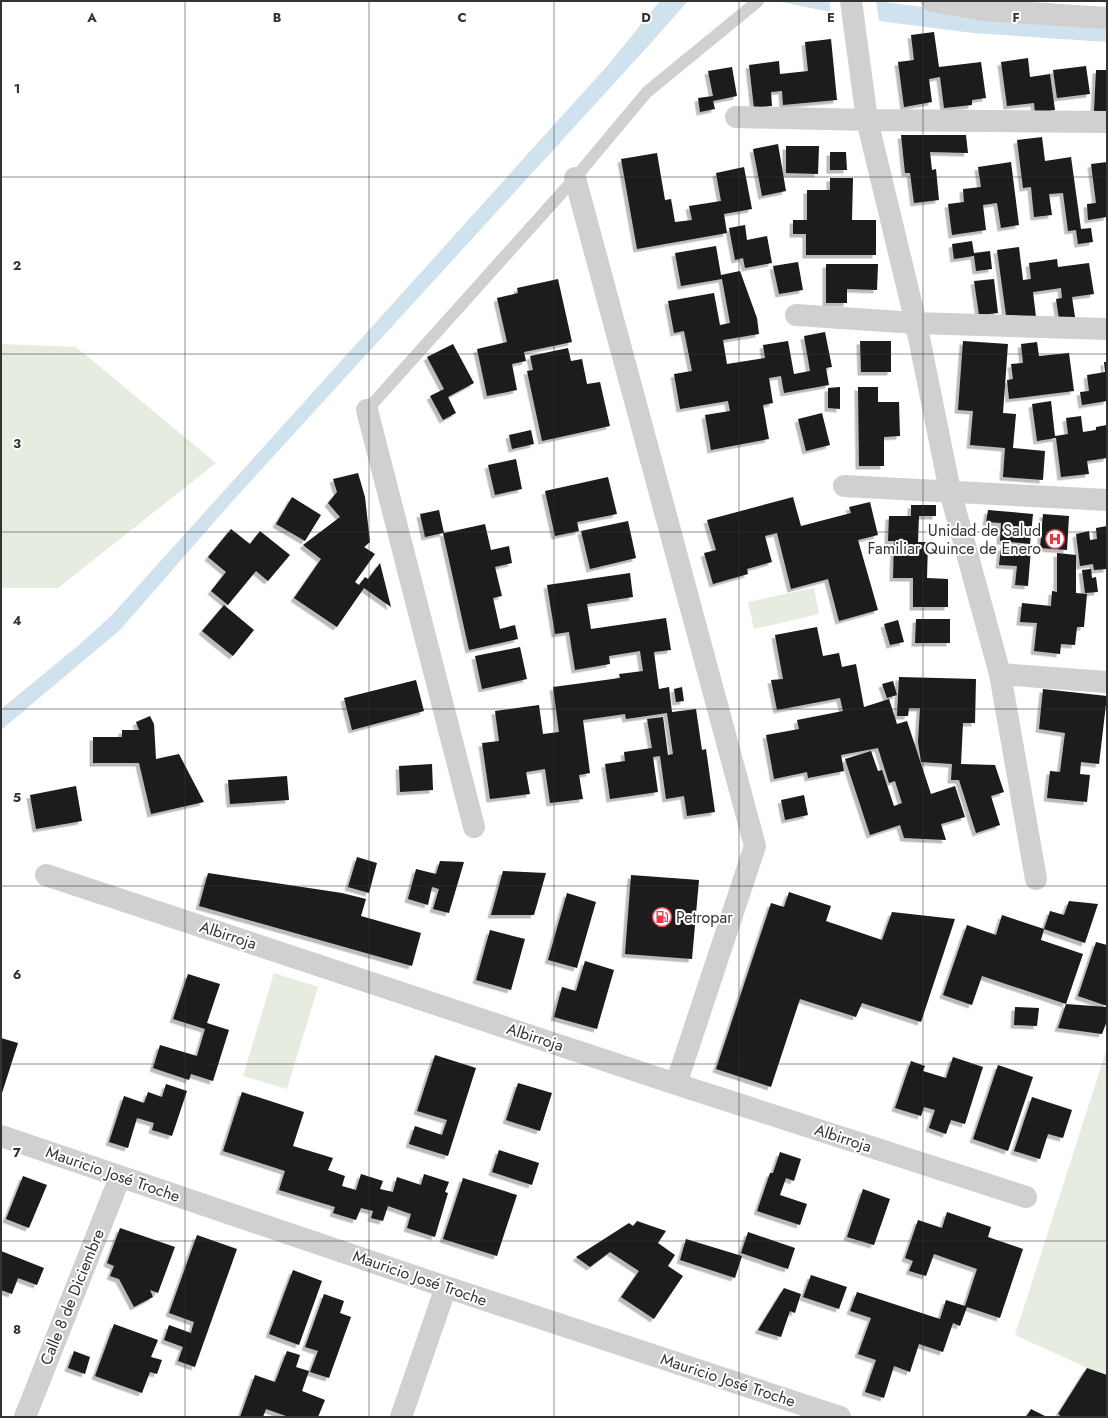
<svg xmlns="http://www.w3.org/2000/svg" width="1108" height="1418" font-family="Jost,sans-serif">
<defs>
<filter id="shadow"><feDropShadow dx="-3.5" dy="3.5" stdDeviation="0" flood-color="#0004"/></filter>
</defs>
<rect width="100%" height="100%" fill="#fff"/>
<path fill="#e6ecdf" d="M1,344L76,347L216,463L58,588H1Z
M814,588L819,614L754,629L748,602Z
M274,973L318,987L287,1089L243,1076Z
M1107,1048V1417H1076L1092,1370L1015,1335Z"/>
<path fill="#cfe2ee" d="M660,1H688L650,44L229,505L120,630L1,730V709L79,645L111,616L608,65Z
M783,1H829L831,12L781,2Z
M876,1L971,13L1107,21V42L973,33L879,21Z"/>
<path fill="#1a1a1a" filter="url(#shadow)" d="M934,32L939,67L981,62L986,98L972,100V105L944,108L940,77L929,79L932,102L904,107L898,62L914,60L911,35Z
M831,39L837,100L783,105L782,91L771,92L772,106L754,108L749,65L779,61L780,74L808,71L805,42Z
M1028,58L1030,77L1050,74L1055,110L1035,113L1034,103L1007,106L1001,62Z
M1086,66L1090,94L1057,98L1053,70Z
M732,67L737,96L713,101L715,109L700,112L698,98L713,96L708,71Z
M1096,70H1107V112L1094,111Z
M901,135H966L968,153L930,152L932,170L936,169L939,200L914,203L910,173H905Z
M1042,137L1045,161L1071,157L1081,229L1091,228L1093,242L1078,244L1076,230L1068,231L1063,193L1049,194L1052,215L1034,217L1031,187L1023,188L1017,140Z
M778,144L786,191L762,196L753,149Z
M786,146H819L818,174L786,173Z
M830,152H846L847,170H830Z
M657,153L665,200L671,199L675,222L692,220L689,206L721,201L716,173L744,167L752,209L724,214L727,233L637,249L621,159Z
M1011,162L1019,225L1001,228L997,203L983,205L986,230L952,235L948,204L964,202L963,189L981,187L978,167Z
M1107,162V217L1088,220L1087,204L1096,203L1091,164Z
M830,178H853L852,220H876V255H806V234H793V220H807V190H830Z
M745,225L747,240L767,236L772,263L745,268L743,258L735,260L729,228Z
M972,241L974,253L990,251L992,269L976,271L974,256L954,259L952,244Z
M716,246L721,275L740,271L757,318L759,334L723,340L727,364L765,358L763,345L788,341L794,374L810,371L804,336L825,332L832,367L826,368L829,385L784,393L781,376L769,378L773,403L763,405L769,439L711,450L705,415L730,411L728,401L680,409L674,374L692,371L684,331L674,333L668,301L714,293L720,325L730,323L722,279L681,286L675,253Z
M1019,247L1023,280L1031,279L1029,263L1057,259L1058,267L1089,263L1094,294L1072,297L1075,317L1059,319L1056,299L1062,298L1061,288L1033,292L1036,317L1006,315L997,250Z
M798,262L803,290L779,294L773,266Z
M826,264H878L877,290L847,289V303H826Z
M558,279L572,342L524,352L526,361L512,364L517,390L487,396L477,349L507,342L497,298L518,293L517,288Z
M994,279L998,313L979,315L974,281Z
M860,341H891V372H861Z
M963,341L1008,344L1003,413L1016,414L1013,448L1045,451L1043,480L1003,477L1005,448L970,445L973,411L958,410Z
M1037,342L1039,356L1069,353L1074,391L1009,399L1007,380L1013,379L1011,364L1023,363L1021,344Z
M453,344L474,383L448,397L456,413L443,420L430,396L444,389L427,357Z
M568,348L571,361L582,359L587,384L600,382L610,426L542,441L527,371L533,370L530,356Z
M1104,362H1107V401L1082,405L1080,392L1089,391L1087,375L1105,372Z
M840,387V409L828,408V388Z
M858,387H878V402H899L900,436L884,437V466H859Z
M1051,401L1055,436L1068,434L1066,418L1081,416L1083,432L1096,430V427L1107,425V458L1087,461L1089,474L1061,477L1056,438L1037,441L1032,404Z
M822,413L830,445L806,451L798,419Z
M531,430L534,444L512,449L509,435Z
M516,459L522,489L495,495L488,465Z
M358,473L365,497L370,542L364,547L375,554L355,582L359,585L365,577L368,579L380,563L391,607L364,588L337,627L294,598L321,559L303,545L340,517L328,503L337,492L333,479Z
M608,477L617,514L577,522L579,531L555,536L545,491Z
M292,497L321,515L305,541L276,524Z
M793,497L801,526L851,513L849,507L870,502L878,535L858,540L878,610L839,621L828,579L791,589L777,533L765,536L772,562L747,569L748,574L713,584L704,553L716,550L707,520Z
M911,505H936V516H919L918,542H928L927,578L948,579V607H913V578H893L894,541H888L889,516H911Z
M439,510L444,533L485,524L491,550L509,546L512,563L495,567L502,596L493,598L500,629L515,625L518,639L469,650L443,533L425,537L420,514Z
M988,510L1033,514L1030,544L1000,541L1001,523L986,522Z
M1043,514L1069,516L1067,550L1040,548Z
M628,521L636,558L590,569L581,531Z
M1107,526V569L1094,570L1093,564L1080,566L1076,534L1089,531L1090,540L1097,539L1096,528Z
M231,529L250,544L260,531L290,555L268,581L256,571L228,605L211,591L226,572L208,557Z
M1001,547L1031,549L1028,586L1015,585L1017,566L999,565Z
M1057,553L1076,555V593L1087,594L1084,627H1077L1075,645L1061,644L1060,654L1034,651L1037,623L1020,622L1022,603L1051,606L1052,591L1057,592Z
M1091,569L1092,578L1096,577L1098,592L1085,593L1082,570Z
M630,573L633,597L587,604L591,629L666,618L671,650L654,652L659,689L669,687L672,712L696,709L702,750L706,749L715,812L687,816L684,796L666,799L660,756L653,757L658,792L610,799L605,764L625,761L624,752L652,748L647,719L663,717L668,755L673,754L667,713L626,719L625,714L583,720L590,773L579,775L583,799L550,803L545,769L526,772L530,794L490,799L482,743L499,741L495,711L539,705L543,734L559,732L553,687L620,678L619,674L643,671L640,651L609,656L610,664L575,670L569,632L555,634L547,585Z
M224,605L254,630L233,656L202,631Z
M916,619H950V643H915Z
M898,620L904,642L890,645L884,624Z
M817,627L823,656L839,653L842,667L856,664L864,707L889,699L897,724L907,721L931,794L955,786L965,817L941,824L946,840L904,838L900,825L870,835L845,759L871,751L878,771L882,770L894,806L902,803L895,781L889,783L878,748L841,755L844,771L808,778L807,772L774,779L766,735L799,729L797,720L843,711L840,698L777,710L771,680L783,679L775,635Z
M520,647L527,679L482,689L475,656Z
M899,677L976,679L975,723H963L961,764L995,765L1004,792L991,796L1000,825L976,833L959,780H951L952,764L921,762L918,742L920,708H909L908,716H897Z
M416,680L424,711L352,730L344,698Z
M893,681L897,695L887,698L882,684Z
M682,687L684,701L676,702L674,689Z
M1043,689L1107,696L1099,764L1081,762L1080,774L1090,775L1087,802L1047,798L1050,771L1060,772L1065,733L1039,729Z
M150,716L154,724L156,759L179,754L204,802L151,814L139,763H93V737H122V730H139L136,722Z
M432,764L433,790L400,792L399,766Z
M287,776L289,800L230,804L228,780Z
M76,786L82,821L36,829L30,795Z
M804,795L808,815L785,820L781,800Z
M357,857L377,863L369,893L348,887Z
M440,861L464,862L449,913L433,909L439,889L432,887L428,905L408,899L416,869L436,874Z
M503,871L546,873L534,915H491Z
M208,873L342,893L366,899L361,916L421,933L412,966L199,906Z
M631,875L699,880L692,959L625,954Z
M789,892L831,906L826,921L882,940L892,912L955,919L921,1022L862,1003L856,1017L800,999L771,1087L716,1069L771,903L784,907Z
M567,893L596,902L577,968L548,960Z
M1069,901L1098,904L1085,943L1044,929L1050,911L1064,915Z
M1002,915L1044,929L1041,940L1083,954L1066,1004L982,976L972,1005L943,995L967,925L996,935Z
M490,930L525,939L511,990L476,980Z
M1096,942L1107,945V1006L1078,996Z
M585,961L614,970L597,1029L554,1017L562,987L576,991Z
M188,974L220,984L207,1023L229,1030L213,1081L191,1074L189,1080L153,1068L160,1045L197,1056L205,1029L173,1019Z
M1066,1004L1107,1007V1021L1102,1034L1058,1028Z
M1015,1007L1039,1008L1037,1026L1014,1025Z
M1,1038L18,1043L2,1093H1Z
M435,1055L476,1068L448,1156L409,1144L415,1126L442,1135L447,1120L417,1111Z
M953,1057L983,1067L965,1124L951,1120L946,1134L929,1128L935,1110L924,1107L921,1116L895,1108L911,1061L925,1066L923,1071L946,1078Z
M998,1065L1033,1077L1008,1151L973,1139Z
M518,1083L552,1093L540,1131L506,1120Z
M166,1084L187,1091L172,1136L152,1130L154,1123L137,1118L128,1148L109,1142L124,1096L144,1103L148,1092L162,1097Z
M242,1092L304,1112L293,1146L333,1158L328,1170L345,1176L342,1186L356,1190L361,1174L383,1181L380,1189L393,1192L397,1177L421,1185L424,1174L449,1182L445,1192L448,1193L435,1237L407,1228L411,1214L388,1206L383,1221L371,1218L373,1211L361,1208L356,1220L333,1213L335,1207L279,1190L285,1171L223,1151Z
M1032,1097L1072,1110L1063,1138L1048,1134L1040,1159L1014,1151Z
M499,1150L539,1163L532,1185L492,1172Z
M780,1152L801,1159L794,1181L786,1178L780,1195L807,1204L800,1225L757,1211L770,1173H773Z
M23,1176L47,1185L29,1228L6,1219Z
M463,1178L517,1195L497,1256L443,1239Z
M863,1189L890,1199L874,1245L847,1237Z
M947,1212L991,1227L988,1237L1023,1249L1000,1318L967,1307L960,1326L953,1323L943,1352L919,1344L910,1372L894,1366L884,1398L865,1392L876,1360L858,1354L871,1318L850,1311L857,1292L940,1319L946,1300L965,1306L977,1269L934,1254L926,1276L909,1271L913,1261L905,1258L918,1220L942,1228Z
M637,1221L666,1231L658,1243L675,1255L668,1266L683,1276L654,1319L621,1297L639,1271L610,1252L590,1267L576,1257L629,1223L633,1226Z
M120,1228L175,1247L158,1293L150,1290L153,1297L134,1307L119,1279L110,1276L114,1266L107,1263Z
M748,1232L795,1248L788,1269L741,1253Z
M197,1235L237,1249L195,1367L178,1361L183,1347L164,1340L169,1325L191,1333L194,1322L169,1313Z
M686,1239L742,1256L735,1278L680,1260Z
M1,1251L44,1268L37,1285L18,1278L12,1294L1,1290Z
M293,1270L322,1281L299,1345L269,1334Z
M811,1275L847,1287L839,1309L803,1297Z
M784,1288L801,1294L795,1313L790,1311L781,1337L758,1330Z
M324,1294L344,1301L340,1313L351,1317L329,1378L310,1372L318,1351L305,1347Z
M114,1324L158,1340L151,1357L162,1360L157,1374L150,1372L142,1393L95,1376Z
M74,1351L90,1357L85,1374L68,1368Z
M287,1351L300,1355L296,1367L309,1371L302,1391L325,1400L318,1417H289L266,1409L263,1417H240L255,1375L275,1382Z
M1087,1368L1107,1375V1417H1059L1060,1415L1058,1414Z
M1031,1409L1047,1417H1026Z"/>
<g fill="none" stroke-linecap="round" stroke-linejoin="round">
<path stroke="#d0d0d0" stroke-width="12" d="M367,410L575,178L647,92L758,1"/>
<path stroke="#d0d0d0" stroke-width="22" d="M851,1L867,120L916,323L950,491L1000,674L1036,879
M932,1L983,10L1107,18
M736,117L867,120L1107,122
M575,178L755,846L676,1084
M796,315L916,323L1107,329
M367,410L474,827
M844,486L1107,500
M1000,674L1107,682
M46,875L676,1084L1026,1197
M1,1136L446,1287L840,1417
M25,1417L120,1177
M401,1417L446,1287"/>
</g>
<path fill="none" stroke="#333" stroke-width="1" stroke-opacity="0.55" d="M185,1V1417M369,1V1417M554,1V1417M739,1V1417M923,1V1417M1,177H1107M1,354H1107M1,532H1107M1,709H1107M1,886H1107M1,1064H1107M1,1241H1107"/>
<defs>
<symbol id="hospital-ring" viewBox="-11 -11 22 22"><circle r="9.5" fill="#fff" stroke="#e63946" stroke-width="1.5"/><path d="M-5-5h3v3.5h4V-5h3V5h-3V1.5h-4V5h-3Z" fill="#e63946"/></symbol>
<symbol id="fuel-ring" viewBox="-11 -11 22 22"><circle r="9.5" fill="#fff" stroke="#e63946" stroke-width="1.5"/><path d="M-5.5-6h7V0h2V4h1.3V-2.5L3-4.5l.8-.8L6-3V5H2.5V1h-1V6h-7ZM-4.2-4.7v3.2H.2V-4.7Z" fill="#e63946"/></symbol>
</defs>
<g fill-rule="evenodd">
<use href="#hospital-ring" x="1044" y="528" width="22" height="22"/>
<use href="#fuel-ring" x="651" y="906" width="22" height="22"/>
</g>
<g text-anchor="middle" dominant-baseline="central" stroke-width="4" stroke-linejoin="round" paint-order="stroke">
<g font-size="16" fill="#333" stroke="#fff" text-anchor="end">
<text x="1041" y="530">Unidad de Salud<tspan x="1041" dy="18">Familiar Quince de Enero</tspan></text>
<text x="676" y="917" text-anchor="start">Petropar</text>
</g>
<g font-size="16" fill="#333" stroke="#fff">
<text transform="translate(228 935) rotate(18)">Albirroja</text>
<text transform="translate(535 1037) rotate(18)">Albirroja</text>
<text transform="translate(843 1138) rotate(18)">Albirroja</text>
<text transform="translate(113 1174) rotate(19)">Mauricio José Troche</text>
<text transform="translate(420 1278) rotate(19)">Mauricio José Troche</text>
<text transform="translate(72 1297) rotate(-68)">Calle 8 de Diciembre</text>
<text transform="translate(728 1380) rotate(18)">Mauricio José Troche</text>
</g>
</g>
<g font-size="13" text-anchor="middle" font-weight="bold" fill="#333" stroke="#fff" stroke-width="4" stroke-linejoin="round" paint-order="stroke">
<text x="92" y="22">A</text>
<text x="277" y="22">B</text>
<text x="462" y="22">C</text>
<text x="646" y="22">D</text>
<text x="831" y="22">E</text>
<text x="1016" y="22">F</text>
<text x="17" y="93">1</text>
<text x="17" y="270">2</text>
<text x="17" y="448">3</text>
<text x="17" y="625">4</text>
<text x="17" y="802">5</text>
<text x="17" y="979">6</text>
<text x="17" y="1157">7</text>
<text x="17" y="1334">8</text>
</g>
<rect width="1108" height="1418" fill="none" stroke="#333333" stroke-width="4"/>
</svg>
